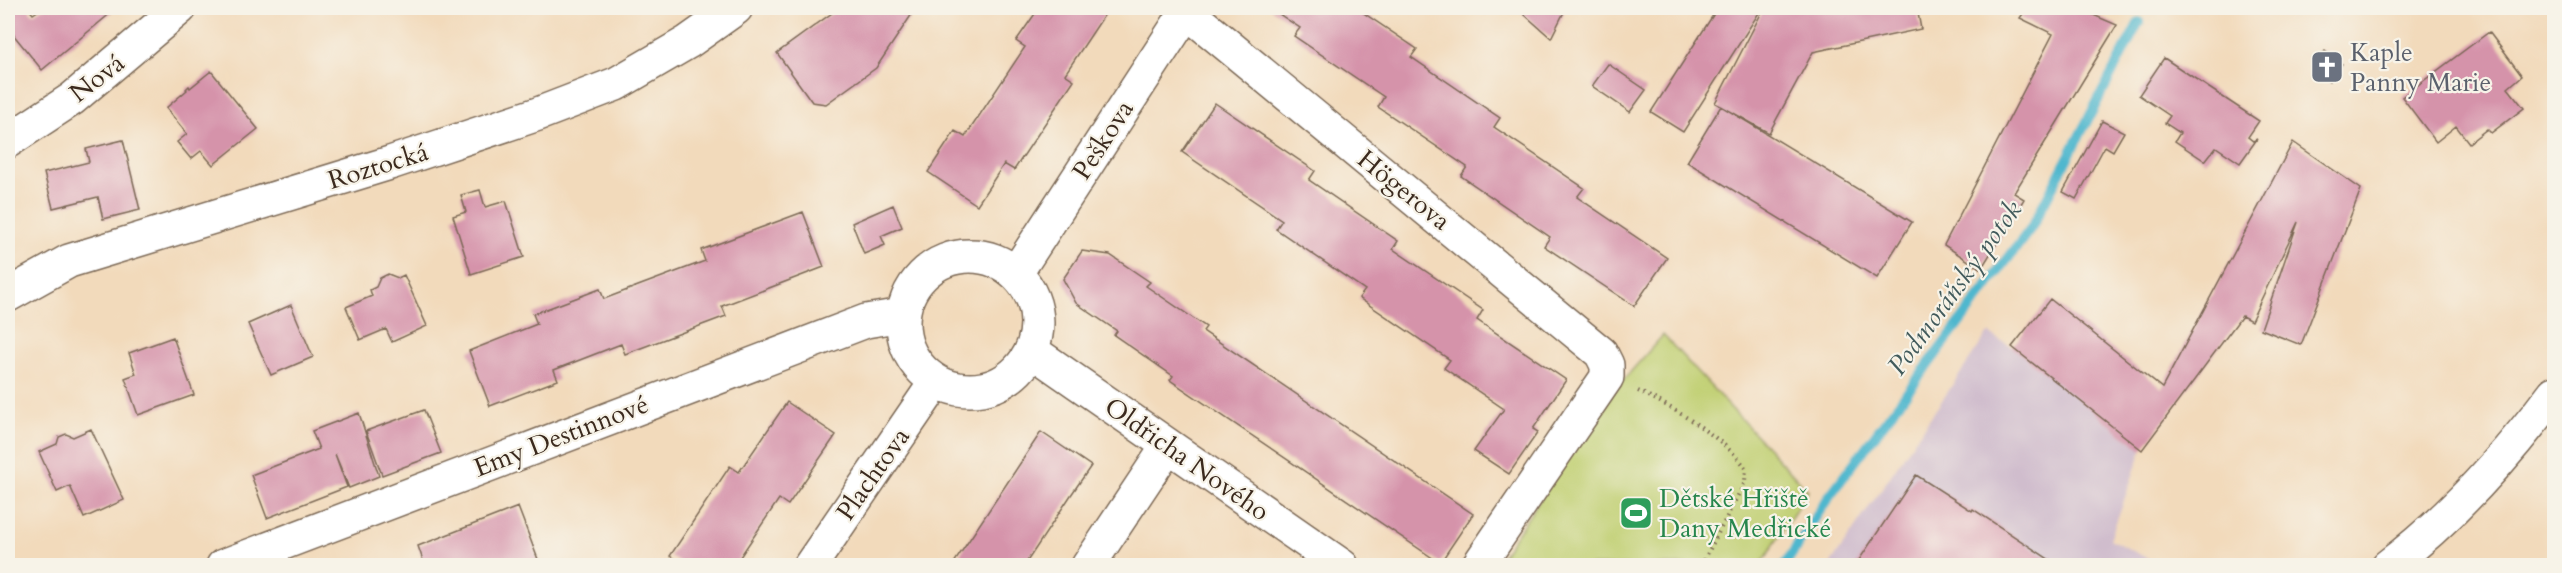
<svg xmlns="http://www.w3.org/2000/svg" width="2562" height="573" font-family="Cardo,serif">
<rect width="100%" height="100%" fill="#f7f3e8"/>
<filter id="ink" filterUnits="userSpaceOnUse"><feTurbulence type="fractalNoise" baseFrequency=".0167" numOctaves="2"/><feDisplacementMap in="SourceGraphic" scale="12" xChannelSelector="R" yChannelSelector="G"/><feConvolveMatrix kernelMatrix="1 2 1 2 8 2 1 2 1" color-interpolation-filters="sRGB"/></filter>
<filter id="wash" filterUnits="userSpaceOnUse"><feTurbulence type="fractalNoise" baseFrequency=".008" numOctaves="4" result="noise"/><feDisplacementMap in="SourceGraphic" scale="24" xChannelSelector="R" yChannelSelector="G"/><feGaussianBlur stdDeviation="1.35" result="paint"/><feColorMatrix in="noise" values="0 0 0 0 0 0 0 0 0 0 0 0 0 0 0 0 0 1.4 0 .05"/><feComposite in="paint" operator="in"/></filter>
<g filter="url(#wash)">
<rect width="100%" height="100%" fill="#f2dabb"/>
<path fill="#d0bdcd" d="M1988,333L2012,347L2142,450L2110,539L2160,565L1829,566Z"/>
<path fill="#c0cf71" stroke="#7e7c48" stroke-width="1.5" d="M1663,335L1808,491L1761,565L1495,566L1612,393Z"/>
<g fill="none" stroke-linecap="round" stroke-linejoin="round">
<path stroke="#50b7ce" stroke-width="10" d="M1784,566L1830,495L2031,228L2139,22"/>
</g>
<g id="blocks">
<path fill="#d593aa" d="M8,8H28L33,14L42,8H108L112,12L42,70L8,28Z
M839,8H916L876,68L826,104L812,102L777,53Z
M1039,8H1109L1065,74L1074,80L1014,170L1004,164L977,205L928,172L955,131L965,137L1025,47L1016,41Z
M1270,8H1356L1417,49L1411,57L1500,118L1494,127L1584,188L1577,197L1667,258L1634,306L1544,246L1550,237L1461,176L1467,167L1378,107L1384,97L1294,36L1300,28Z
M1517,8H1566L1551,38Z
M1722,8H1762L1683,132L1651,112L1717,9Z
M1764,8H1917L1921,29L1813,52L1769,133L1721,106L1912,222L1877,278L1687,162L1721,106L1715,103Z
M2027,8H2077L2117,25L2014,193L2024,199L1981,269L1944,245L2053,34L2020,18Z
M2489,32L2522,76L2508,88L2524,108L2491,133L2487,129L2469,143L2456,126L2436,142L2402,97Z
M2325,51L2342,64L2329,81L2312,69Z
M2164,58L2259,121L2248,137L2253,141L2257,139L2240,163L2216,147L2205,161L2175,141L2180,133L2165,123L2170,116L2139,95Z
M1608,64L1646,90L1630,112L1592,86Z
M211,71L258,129L213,165L201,151L191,159L177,142L187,134L166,108L187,90L186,89L189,86L190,88Z
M1215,103L1315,171L1309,180L1398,241L1393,249L1483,310L1477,320L1566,380L1533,429L1538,432L1509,474L1474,451L1504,409L1444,368L1450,360L1359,298L1365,290L1276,229L1282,220L1182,152Z
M2102,121L2124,132L2113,151L2105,146L2076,199L2063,192Z
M123,140L140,210L103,219L98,197L53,208L44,173L89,162L86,149Z
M2293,142L2361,189L2301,345L2261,329L2298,222L2251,321L2242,316L2142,450L2012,347L2050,299L2162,388Z
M480,190L485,207L506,201L524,257L471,274L453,216L466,212L461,195Z
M893,205L902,227L881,236L885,245L864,254L852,223Z
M803,212L824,267L722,306L726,316L625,354L621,344L554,370L558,380L490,406L469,351L537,324L533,314L600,289L604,299L638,286L705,261L701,250Z
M1082,251L1110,255L1150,282L1146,286L1206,327L1203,331L1473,514L1440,563L1170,380L1173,376L1114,335L1117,331L1076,303L1063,279Z
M388,274L398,278L404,275L427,326L392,342L386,329L360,340L346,307L372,296L370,290L376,287L380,278Z
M291,305L313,357L271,375L248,324Z
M173,337L194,395L138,415L125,378L136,374L129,353Z
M787,402L836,435L788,505L779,499L734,566H676L679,562L670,556L730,466L739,472Z
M424,410L441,453L382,475L366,431Z
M359,413L379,476L349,488L335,454L347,487L267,518L251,475L319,449L312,431Z
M91,429L124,500L84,518L70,486L57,492L39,452L57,444L59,437L66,434L73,437Z
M1041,432L1091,466L1071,495L1024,566H952Z
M1916,475L1972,511L1973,509L2059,566H1855Z
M518,507L539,562L531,566H425L418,546Z"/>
</g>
</g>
<g filter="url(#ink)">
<use href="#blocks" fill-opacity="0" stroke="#7b6855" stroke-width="1.5"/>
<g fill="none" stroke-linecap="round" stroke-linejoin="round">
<defs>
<path id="minor" d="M1186,11L1601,353L1607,365V377L1478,566
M8,141L72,99L180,8
M903 323a67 67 0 1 1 134 0a67 67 0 1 1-134 0Z
M1016,273L1189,8
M8,295L69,261L390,163L538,114L616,84L688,42L736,8
M1032,351L1342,566
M223,566L866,321L902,315
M810,566L936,382
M1088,566L1168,446
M2388,566C2453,517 2506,457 2554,393"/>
</defs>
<use href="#minor" stroke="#7b6855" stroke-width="36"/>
<path stroke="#7b6855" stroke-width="4" stroke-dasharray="1.5 4.5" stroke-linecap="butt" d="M1638,391C1673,407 1724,438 1746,468L1745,482L1701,566"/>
<use href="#minor" stroke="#fff" stroke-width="33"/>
</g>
</g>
<defs>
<symbol id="church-square" viewBox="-11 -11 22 22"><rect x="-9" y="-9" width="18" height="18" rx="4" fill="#6b7280" stroke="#f7f3e8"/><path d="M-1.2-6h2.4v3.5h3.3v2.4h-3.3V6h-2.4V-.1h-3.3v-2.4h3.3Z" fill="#fff"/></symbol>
<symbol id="stadium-square" viewBox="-11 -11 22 22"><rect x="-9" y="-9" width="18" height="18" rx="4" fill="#2e9e5b" stroke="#f7f3e8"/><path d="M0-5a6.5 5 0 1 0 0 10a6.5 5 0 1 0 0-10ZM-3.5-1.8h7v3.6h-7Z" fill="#fff"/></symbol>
</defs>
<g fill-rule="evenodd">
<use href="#church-square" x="2308" y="48" width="38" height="38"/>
<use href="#stadium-square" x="1617" y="494" width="38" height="38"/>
</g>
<g text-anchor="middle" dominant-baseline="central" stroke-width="4.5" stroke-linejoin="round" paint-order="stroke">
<g font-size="26" fill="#5b616d" stroke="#f7f3e8" text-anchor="start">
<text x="2350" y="52">Kaple<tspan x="2350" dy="30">Panny Marie</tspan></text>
</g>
<g font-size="26" fill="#3b2a1e" stroke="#f7f3e8">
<text transform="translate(97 78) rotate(-38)">Nová</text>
<text transform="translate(1103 140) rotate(-57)">Peškova</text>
<text transform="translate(378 166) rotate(-17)">Roztocká</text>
<text transform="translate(1404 190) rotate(39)">Högerova</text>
<text transform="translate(561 436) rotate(-21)">Emy Destinnové</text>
<text transform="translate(1187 459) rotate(35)">Oldřicha Nového</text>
<text transform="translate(873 474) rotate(-55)">Plachtova</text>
</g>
<g font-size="26" fill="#27864d" stroke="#f7f3e8" text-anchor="start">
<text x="1659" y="498">Dětské Hřiště<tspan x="1659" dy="30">Dany Medřické</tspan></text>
</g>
<g font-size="27" font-style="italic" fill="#425b5c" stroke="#f7f3e8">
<text transform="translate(1955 288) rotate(-54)">Podmoráňský potok</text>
</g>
</g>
<rect width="2562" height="573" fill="none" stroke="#f7f3e8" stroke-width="30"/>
</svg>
